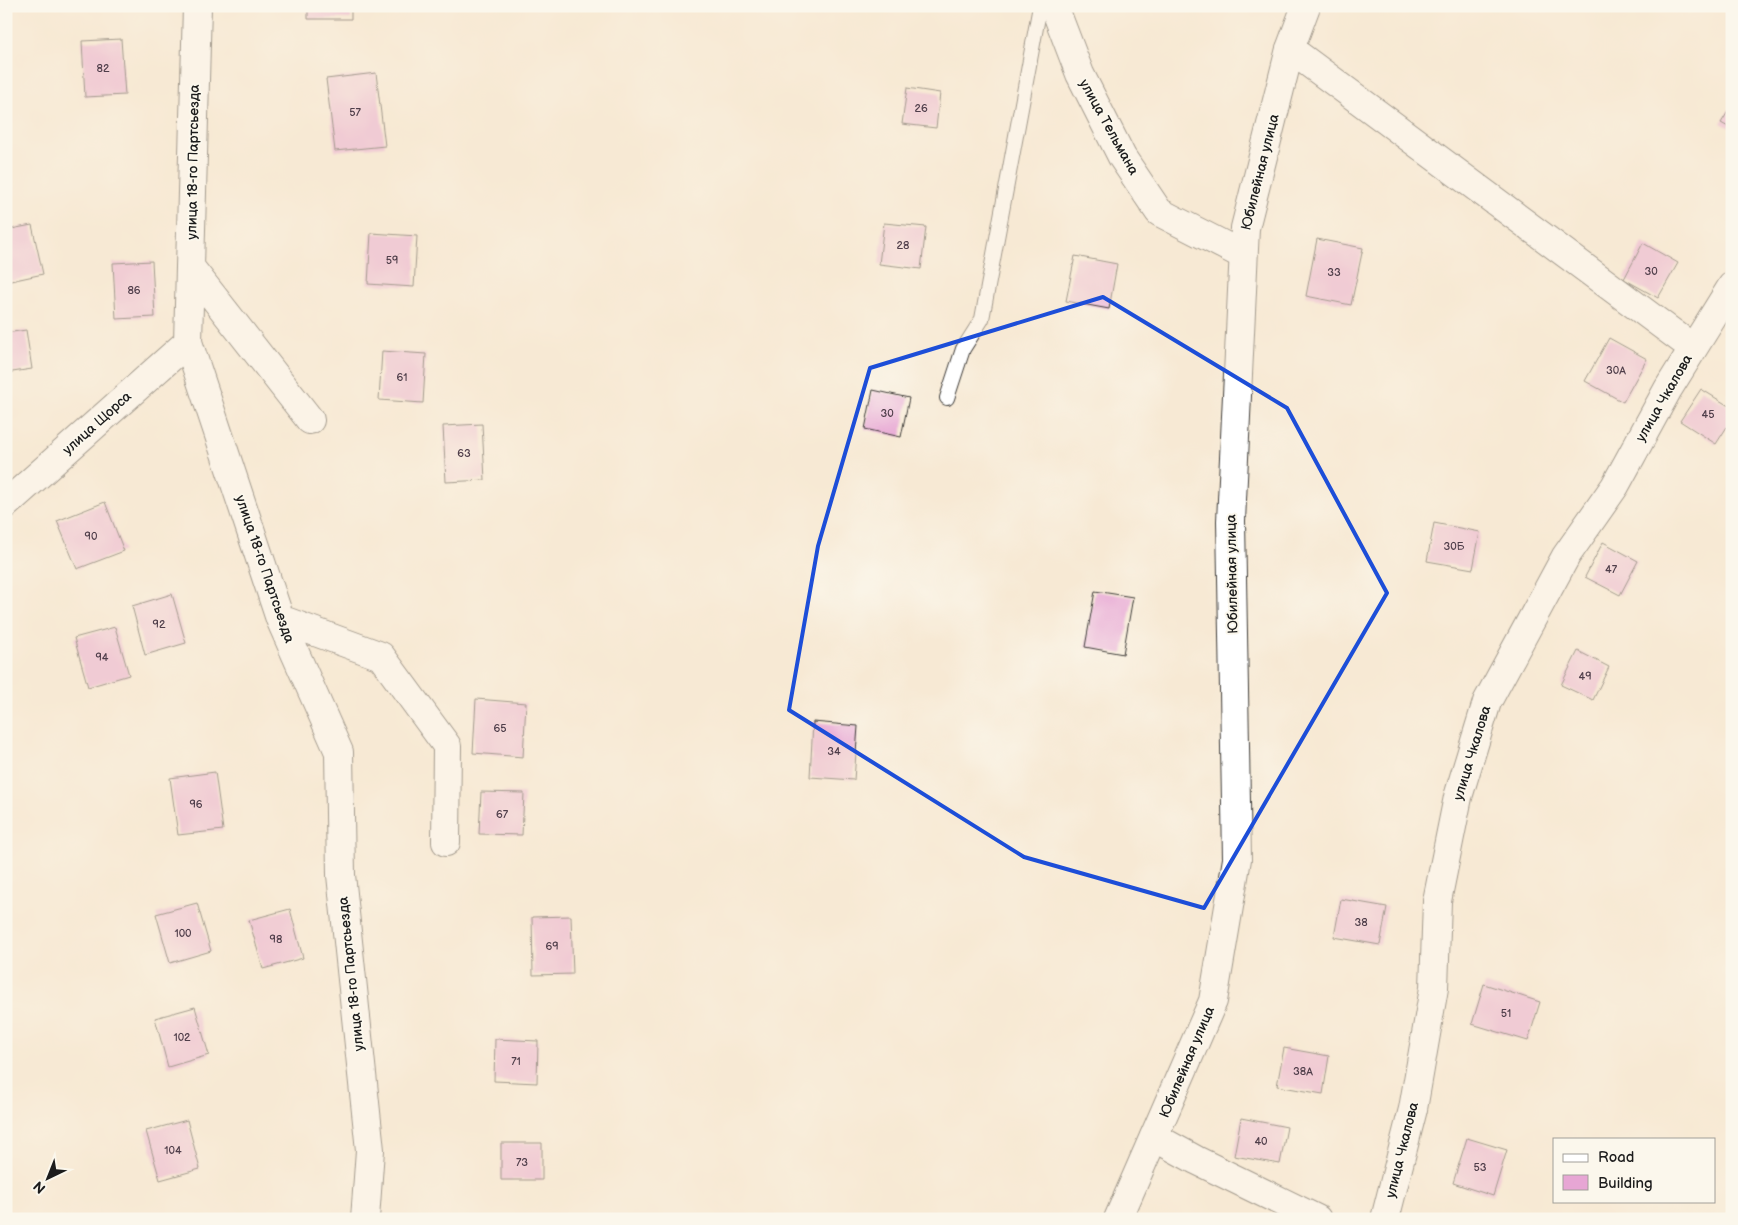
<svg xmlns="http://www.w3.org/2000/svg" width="1738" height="1225" font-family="'Balsamiq Sans',sans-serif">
<rect width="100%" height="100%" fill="#fbf7ec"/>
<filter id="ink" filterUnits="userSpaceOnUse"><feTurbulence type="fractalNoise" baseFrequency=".02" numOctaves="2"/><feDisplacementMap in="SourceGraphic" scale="10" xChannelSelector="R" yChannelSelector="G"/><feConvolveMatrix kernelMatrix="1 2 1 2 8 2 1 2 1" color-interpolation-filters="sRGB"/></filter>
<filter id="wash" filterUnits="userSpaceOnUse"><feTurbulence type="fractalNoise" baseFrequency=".0096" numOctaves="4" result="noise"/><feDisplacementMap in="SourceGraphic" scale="20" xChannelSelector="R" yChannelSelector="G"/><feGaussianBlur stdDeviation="1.12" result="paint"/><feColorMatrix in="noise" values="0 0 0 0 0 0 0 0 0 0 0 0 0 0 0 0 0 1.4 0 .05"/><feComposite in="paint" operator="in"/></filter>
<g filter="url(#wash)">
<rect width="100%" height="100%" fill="#f7e9d4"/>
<g id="blocks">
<path fill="#e7a6d4" d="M308,6H351V19H308Z
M121,39L125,95L85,97L82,41Z
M376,73L385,146L335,151L326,79Z
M907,88L940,93L936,128L902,124Z
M1732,105V129L1721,123Z
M884,223L926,227L921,269L879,264Z
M32,225L43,274L6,282V230Z
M371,233L417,236L414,287L368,284Z
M1317,239L1363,248L1351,305L1306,296Z
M1643,243L1678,263L1658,298L1624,279Z
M1075,256L1117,264L1109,309L1066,301Z
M152,261L155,317L116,319L113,263Z
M26,330L32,369L6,373V333Z
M1609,338L1647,359L1623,402L1585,381Z
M382,351L426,354L423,403L379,400Z
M1701,389L1732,408V419L1716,444L1680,421Z
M873,390L909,398L901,437L865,429Z
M482,424L485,480L446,482L443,426Z
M105,502L124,551L77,569L57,521Z
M1434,523L1480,532L1473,569L1427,561Z
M1603,542L1638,561L1620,595L1585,577Z
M1095,591L1133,597L1123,654L1085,647Z
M172,594L186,643L145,655L132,606Z
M115,627L129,675L88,687L74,638Z
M1578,651L1609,667L1593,700L1561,685Z
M476,699L526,703L523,757L473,753Z
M813,722L858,726L854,780L810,777Z
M215,772L223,830L178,835L170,778Z
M481,792L524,793L522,835L479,834Z
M1341,899L1387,907L1380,945L1334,937Z
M197,903L211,951L170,963L156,914Z
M290,909L303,958L263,969L249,920Z
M571,916L573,974L533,975L532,917Z
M1484,984L1540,1002L1528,1041L1472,1024Z
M195,1007L209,1055L168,1067L155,1018Z
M495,1039L538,1041L537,1083L494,1081Z
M1284,1048L1329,1056L1323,1094L1277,1086Z
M1241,1118L1287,1127L1280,1164L1234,1156Z
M187,1120L200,1169L160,1180L146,1131Z
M1467,1138L1507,1150L1493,1196L1453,1183Z
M501,1143H542V1180H501Z"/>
</g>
</g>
<g filter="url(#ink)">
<use href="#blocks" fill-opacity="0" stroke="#3d3b38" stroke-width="1"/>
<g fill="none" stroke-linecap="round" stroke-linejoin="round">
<defs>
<path id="service" d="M947,398L963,349L982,319L1040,6"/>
<path id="minor" d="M197,6L188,342L280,619L339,752L341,875L370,1150L365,1219
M1054,6L1080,74L1122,157L1159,212L1243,255
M1290,49L1693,348
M190,267L310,420
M6,504L188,342
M280,619L381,656L447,746L446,842
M1154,1137L1196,1160L1317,1219
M1385,1219L1413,1109L1434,988L1437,901L1458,797L1487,702L1566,556L1615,486L1668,389L1732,286"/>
<path id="tertiary" d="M1118,1219L1213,1001L1237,859L1231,521L1245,228L1290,49L1306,6"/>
</defs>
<use href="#service" stroke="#3d3b38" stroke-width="16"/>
<use href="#minor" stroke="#3d3b38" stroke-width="30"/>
<use href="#tertiary" stroke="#3d3b38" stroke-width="30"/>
<use href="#service" stroke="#fff" stroke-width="14"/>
<use href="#minor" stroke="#fff" stroke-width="28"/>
<use href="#tertiary" stroke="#fff" stroke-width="28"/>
</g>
</g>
<path d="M0 0H1738V1225H0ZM1103,297L1287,408L1387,593L1204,908L1024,857L789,710L818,546L870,368Z" fill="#f7e9d4" fill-opacity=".55" fill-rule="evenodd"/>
<path fill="none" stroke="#1d4ed8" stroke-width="4" stroke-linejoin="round" d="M1103,297L1287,408L1387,593L1204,908L1024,857L789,710L818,546L870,368Z"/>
<g text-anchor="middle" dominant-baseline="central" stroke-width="4" stroke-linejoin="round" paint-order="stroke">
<g font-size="11" fill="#4f3e4a">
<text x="103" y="68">82</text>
<text x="921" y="108">26</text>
<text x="355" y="112">57</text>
<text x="903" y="245">28</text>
<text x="392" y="260">59</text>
<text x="1651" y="271">30</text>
<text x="1334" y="272">33</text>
<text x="134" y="290">86</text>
<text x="1616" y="370">30А</text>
<text x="402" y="377">61</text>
<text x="887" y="413">30</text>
<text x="1708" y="414">45</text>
<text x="464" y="453">63</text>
<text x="91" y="536">90</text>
<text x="1454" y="546">30Б</text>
<text x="1611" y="569">47</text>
<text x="159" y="624">92</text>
<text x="102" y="657">94</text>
<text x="1585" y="676">49</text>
<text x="500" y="728">65</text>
<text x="834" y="751">34</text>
<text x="196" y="804">96</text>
<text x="502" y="814">67</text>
<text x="1361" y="922">38</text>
<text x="183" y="933">100</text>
<text x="276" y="939">98</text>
<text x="552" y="946">69</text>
<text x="1506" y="1013">51</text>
<text x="182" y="1037">102</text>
<text x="516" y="1061">71</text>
<text x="1303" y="1071">38А</text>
<text x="1261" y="1141">40</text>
<text x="173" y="1150">104</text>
<text x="522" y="1162">73</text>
<text x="1480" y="1167">53</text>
</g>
<g font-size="14" fill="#1c1c1c" stroke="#fbf7ec">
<text transform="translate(1109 127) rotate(61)">улица Тельмана</text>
<text transform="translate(193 162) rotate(-89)">улица 18-го Партсьезда</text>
<text transform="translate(1260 172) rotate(-76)">Юбилейная улица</text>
<text transform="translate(1664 398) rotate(-60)">улица Чкалова</text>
<text transform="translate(97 423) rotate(-42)">улица Щорса</text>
<text transform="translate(265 569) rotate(71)">улица 18-го Партсьезда</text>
<text transform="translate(1232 574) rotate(-91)">Юбилейная улица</text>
<text transform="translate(1472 753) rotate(-73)">улица Чкалова</text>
<text transform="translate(351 974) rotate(-96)">улица 18-го Партсьезда</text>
<text transform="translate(1187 1062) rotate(-67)">Юбилейная улица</text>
<text transform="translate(1402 1150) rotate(-76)">улица Чкалова</text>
</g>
</g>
<rect width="1738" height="1225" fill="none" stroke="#fbf7ec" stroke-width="25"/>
<rect x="1553" y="1138" width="162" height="65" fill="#fbf7ec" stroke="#a29f99"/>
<rect x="1563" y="1154" width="25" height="8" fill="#ffffff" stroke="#a29f99"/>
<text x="1598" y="1162" font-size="15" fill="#1c1c1c">Road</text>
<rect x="1563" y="1175" width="25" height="15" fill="#e7a6d4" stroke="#a29f99"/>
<text x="1598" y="1188" font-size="15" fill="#1c1c1c">Building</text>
<g transform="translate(48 1178) rotate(223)" stroke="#fbf7ec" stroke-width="4" paint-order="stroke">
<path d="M0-4L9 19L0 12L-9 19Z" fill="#1c1c1c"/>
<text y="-8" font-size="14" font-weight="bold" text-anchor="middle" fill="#1c1c1c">N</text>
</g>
</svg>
